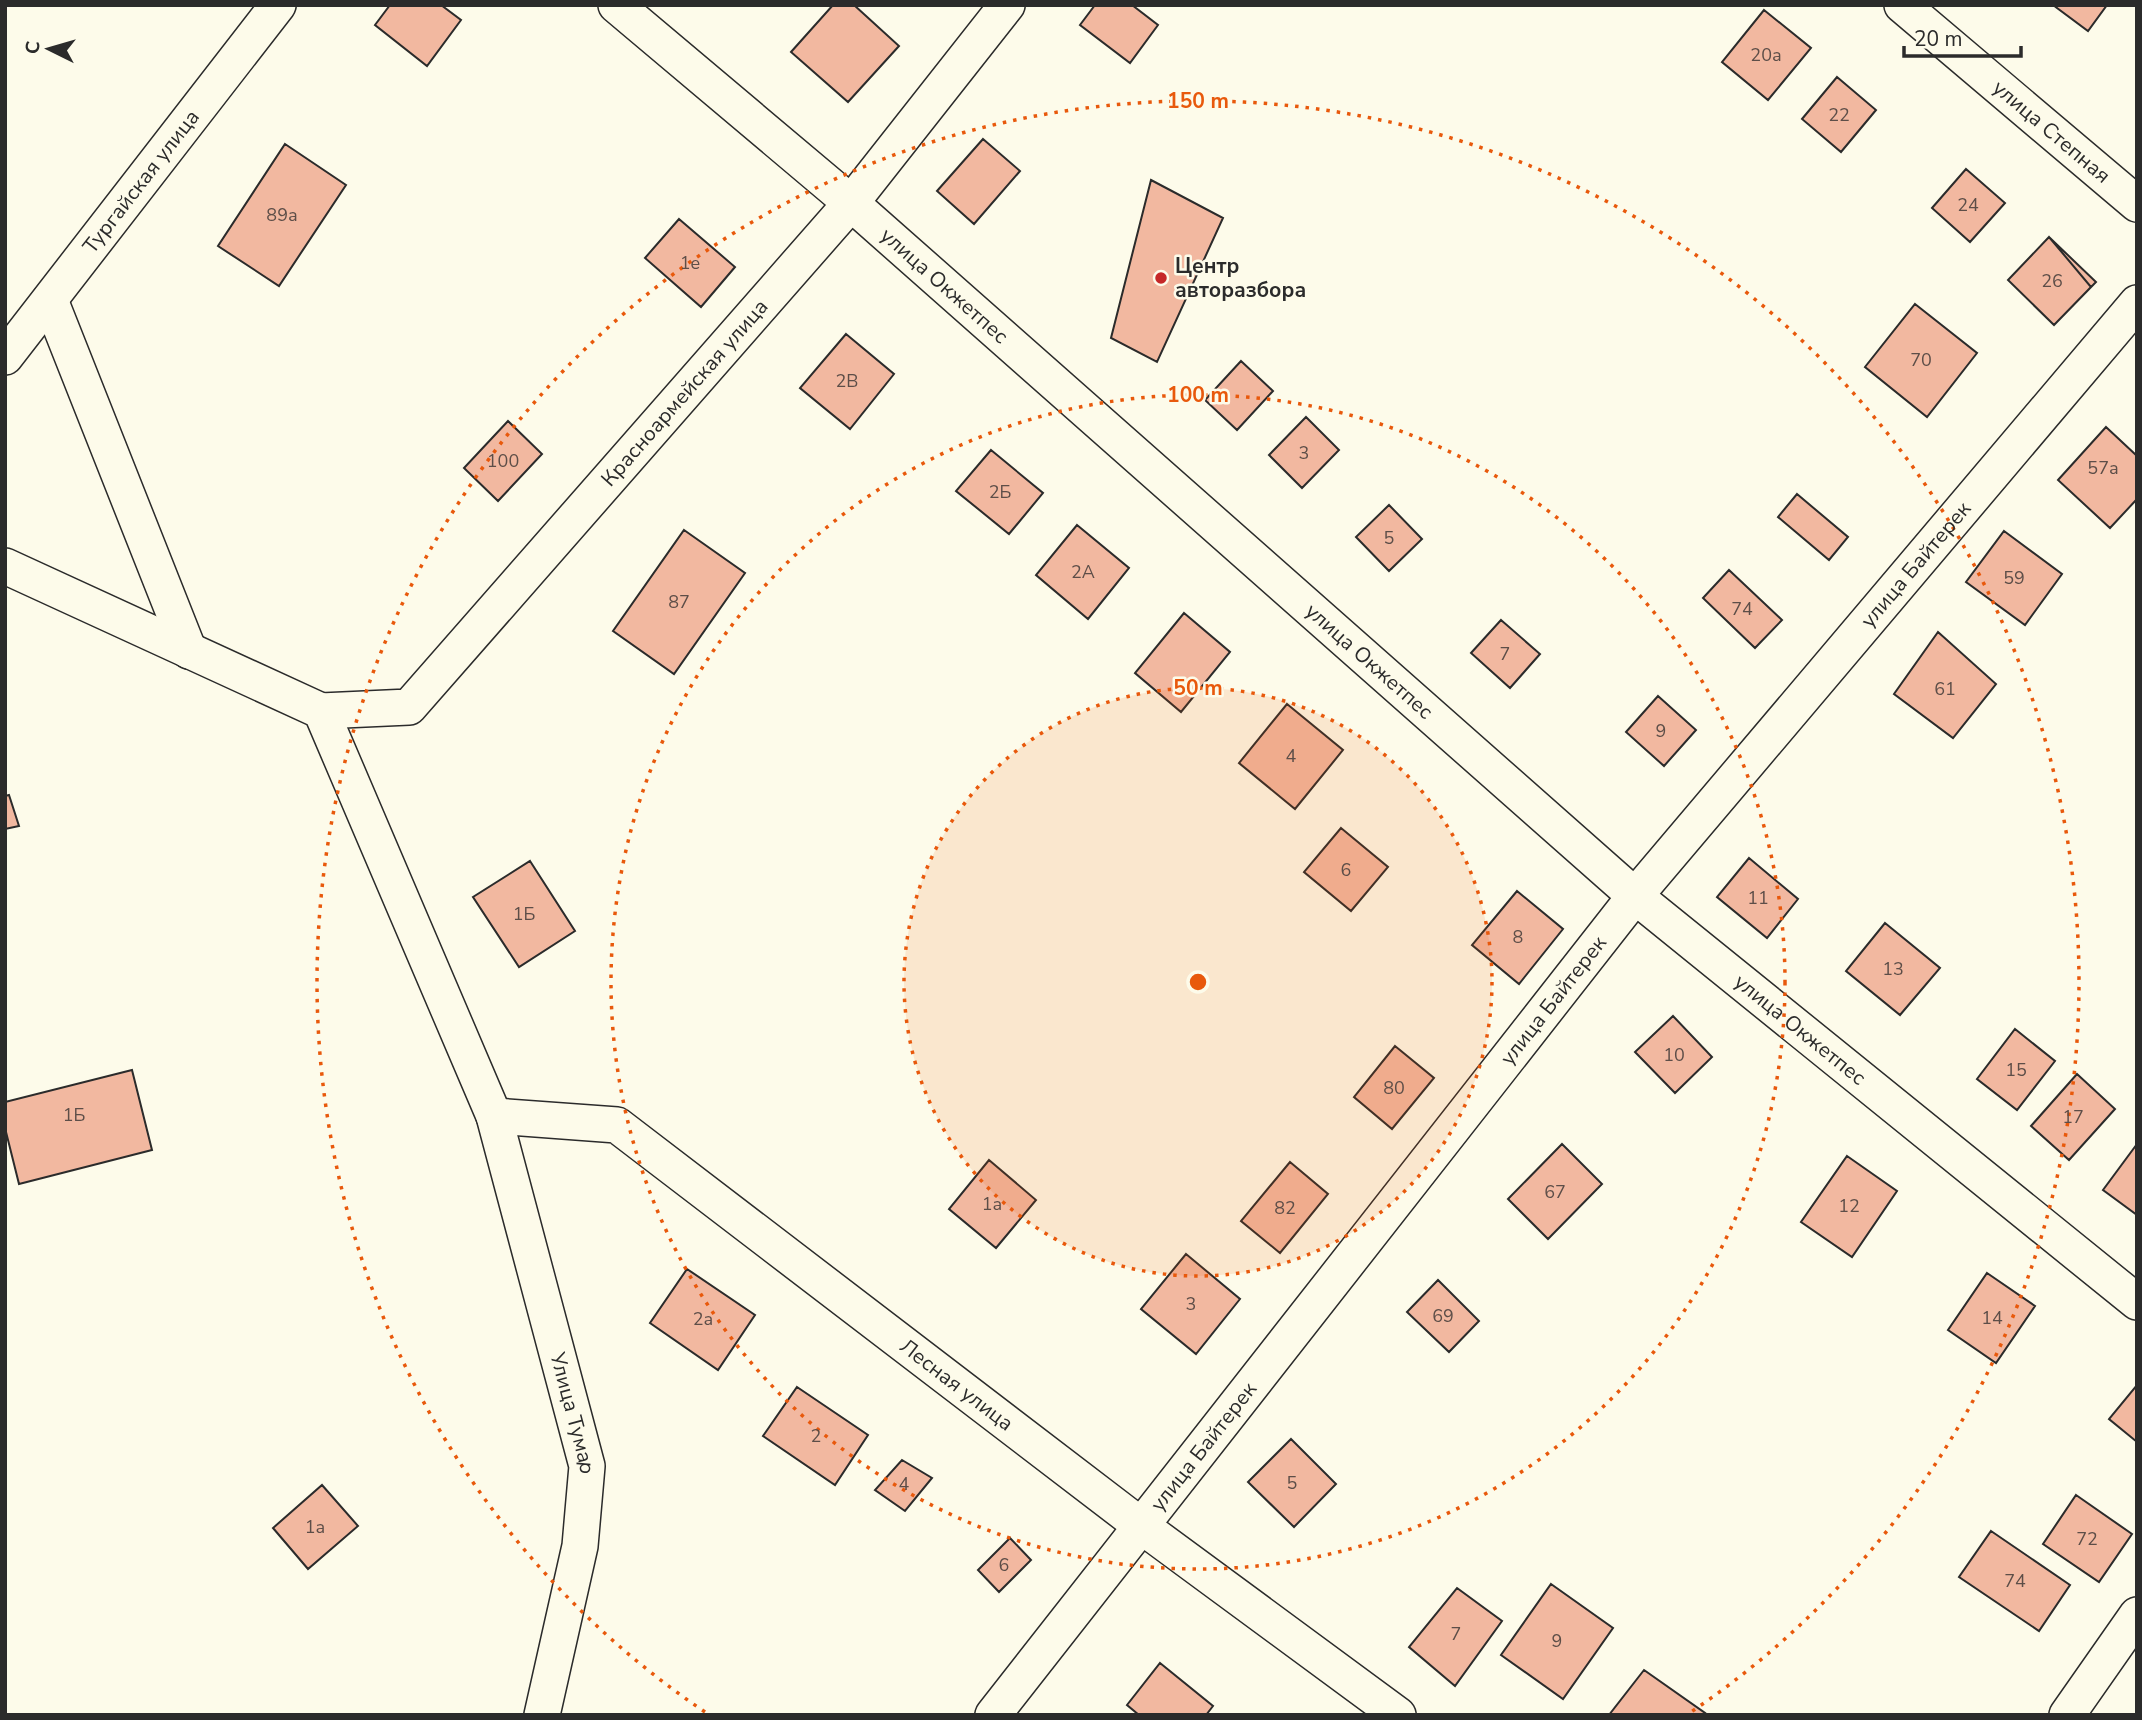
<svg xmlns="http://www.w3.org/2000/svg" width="2142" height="1720" font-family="'Nunito Sans',sans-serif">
<rect width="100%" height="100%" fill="#fdfbea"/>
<path fill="#f2b8a0" stroke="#2b2b2b" stroke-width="2" d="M390,5H441L461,20L427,66L375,25Z
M833,5H854L899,46L848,102L791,52Z
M1095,5H1132L1158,25L1130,63L1080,25Z
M2053,5H2107L2088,31Z
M1764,10L1811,48L1768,100L1722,62Z
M1837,77L1876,110L1841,152L1802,119Z
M983,139L1020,171L974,224L937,191Z
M285,144L346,185L279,286L218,246Z
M1966,169L2005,203L1970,242L1932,208Z
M1151,180L1223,218L1157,362L1111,338Z
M679,219L735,267L701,307L645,258Z
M2049,237L2096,282L2054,325L2008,280Z
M2049,237L2091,287L2054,325L2008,280Z
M1915,304L1977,353L1927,417L1865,367Z
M846,334L894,374L850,429L800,388Z
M1241,361L1273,391L1237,430L1205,400Z
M1306,417L1339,450L1302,488L1269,455Z
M508,421L542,454L498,501L464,468Z
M2106,427L2137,456V499L2110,528L2058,480Z
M991,450L1043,493L1009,534L956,491Z
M1797,494L1848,537L1829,560L1778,517Z
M1389,505L1422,539L1389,571L1356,537Z
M1077,525L1129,568L1088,619L1036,575Z
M684,530L745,573L674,674L613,631Z
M2004,531L2062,574L2025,625L1966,582Z
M1729,570L1782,620L1755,648L1703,598Z
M1184,613L1230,652L1181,712L1135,673Z
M1501,620L1540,654L1510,688L1471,653Z
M1938,632L1996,684L1953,738L1894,694Z
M1658,696L1696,730L1664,766L1626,732Z
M1287,704L1343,750L1295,809L1239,763Z
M9,795L19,826L5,829V796Z
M1341,828L1388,867L1351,911L1304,872Z
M1749,858L1798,899L1767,938L1717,897Z
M530,861L575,931L519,967L473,897Z
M1517,891L1563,929L1519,984L1472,945Z
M1885,923L1940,968L1900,1015L1846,971Z
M1673,1016L1712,1057L1675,1093L1635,1052Z
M2015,1029L2055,1061L2017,1110L1977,1079Z
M1395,1046L1434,1078L1392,1129L1354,1097Z
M132,1070L152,1150L19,1184L5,1128V1102Z
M2077,1074L2115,1109L2069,1160L2031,1126Z
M1562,1144L1602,1184L1548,1239L1508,1199Z
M2137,1144V1215L2103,1190Z
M1847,1156L1897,1191L1852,1257L1801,1222Z
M989,1160L1036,1200L996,1248L949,1209Z
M1290,1162L1328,1194L1280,1253L1241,1221Z
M1186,1254L1240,1299L1196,1354L1141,1309Z
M687,1269L755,1315L718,1370L650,1323Z
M1987,1273L2035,1306L1996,1363L1948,1330Z
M1438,1280L1479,1321L1449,1352L1407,1312Z
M2137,1385V1442L2109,1419Z
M797,1387L868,1435L835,1485L763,1436Z
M1291,1439L1336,1484L1294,1527L1248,1482Z
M902,1460L932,1478L905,1511L875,1490Z
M322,1485L358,1526L308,1569L273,1528Z
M2076,1495L2132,1534L2099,1582L2043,1544Z
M1991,1531L2070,1585L2039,1631L1959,1577Z
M1010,1538L1031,1560L999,1592L978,1570Z
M1551,1584L1613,1628L1563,1699L1501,1655Z
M1457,1588L1502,1621L1455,1686L1409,1647Z
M1160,1663L1213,1706L1206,1715H1139L1127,1705Z
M1644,1670L1705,1713L1703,1715H1609Z"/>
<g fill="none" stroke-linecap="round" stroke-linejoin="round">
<defs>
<g id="minor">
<path id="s1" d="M616,5L851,203L1635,896L2137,1302"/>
<path id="s2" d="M1902,5L2137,204"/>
<path d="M50,300L189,651"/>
<path id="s3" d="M5,357L278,5"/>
<path id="s4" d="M5,566L321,711L494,1116L587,1466L580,1546L542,1715"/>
<path id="s5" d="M321,711L409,707L851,203L1007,5"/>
<path id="s6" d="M494,1116L617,1125L1140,1525L1398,1715"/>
<path id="s7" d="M993,1715L1635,896L2137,303"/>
<path d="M2067,1715L2137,1615"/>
</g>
</defs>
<use href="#minor" stroke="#2b2b2b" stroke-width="38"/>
<use href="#minor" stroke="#fdfbea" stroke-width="35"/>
</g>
<circle cx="1198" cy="982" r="294" fill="#e8590c" fill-opacity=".12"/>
<g fill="none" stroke="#e8590c" stroke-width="3.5" stroke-dasharray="3.5 7">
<circle cx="1198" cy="982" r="294"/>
<circle cx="1198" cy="982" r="587"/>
<path d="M705 1712A881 881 0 1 1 1691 1712"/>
</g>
<circle fill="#c62828" stroke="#fdfbea" stroke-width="2.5" cx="1161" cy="278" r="7"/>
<g text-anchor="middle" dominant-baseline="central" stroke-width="5" stroke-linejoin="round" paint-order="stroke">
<g font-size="18" fill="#5d4e48">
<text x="1766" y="55">20а</text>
<text x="1839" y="115">22</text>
<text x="1968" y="205">24</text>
<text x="282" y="215">89а</text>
<text x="690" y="263">1e</text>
<text x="2052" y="281">26</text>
<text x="1921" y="360">70</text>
<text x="847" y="381">2В</text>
<text x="1304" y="453">3</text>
<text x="503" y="461">100</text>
<text x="2103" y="468">57а</text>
<text x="1000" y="492">2Б</text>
<text x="1389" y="538">5</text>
<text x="1083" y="572">2А</text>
<text x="2014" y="578">59</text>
<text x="679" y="602">87</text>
<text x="1742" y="609">74</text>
<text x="1505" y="654">7</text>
<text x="1945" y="689">61</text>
<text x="1661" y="731">9</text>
<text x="1291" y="756">4</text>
<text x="1346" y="870">6</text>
<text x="1758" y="898">11</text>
<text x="524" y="914">1Б</text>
<text x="1518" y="937">8</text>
<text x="1893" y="969">13</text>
<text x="1674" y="1055">10</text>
<text x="2016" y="1070">15</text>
<text x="1394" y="1088">80</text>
<text x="74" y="1115">1Б</text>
<text x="2073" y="1117">17</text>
<text x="1555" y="1192">67</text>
<text x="992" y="1204">1а</text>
<text x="1849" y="1206">12</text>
<text x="1285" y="1208">82</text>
<text x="1191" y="1304">3</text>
<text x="1443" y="1316">69</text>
<text x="1992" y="1318">14</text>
<text x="703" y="1319">2а</text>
<text x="816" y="1436">2</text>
<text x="1292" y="1483">5</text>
<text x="904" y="1484">4</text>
<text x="315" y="1527">1а</text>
<text x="2087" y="1539">72</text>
<text x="1004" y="1565">6</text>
<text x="2015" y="1581">74</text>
<text x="1456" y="1634">7</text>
<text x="1557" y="1641">9</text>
</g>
<g font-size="21" fill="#2b2b2b" stroke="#fdfbea">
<text stroke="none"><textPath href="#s2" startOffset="196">улица Степная</textPath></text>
<text stroke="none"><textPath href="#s3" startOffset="222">Тургайская улица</textPath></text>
<text stroke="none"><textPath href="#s1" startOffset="432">улица Окжетпес</textPath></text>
<text stroke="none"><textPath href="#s5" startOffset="506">Красноармейская улица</textPath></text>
<text stroke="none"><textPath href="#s7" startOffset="1475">улица Байтерек</textPath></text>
<text stroke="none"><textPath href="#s1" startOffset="999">улица Окжетпес</textPath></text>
<text stroke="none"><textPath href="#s7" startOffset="908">улица Байтерек</textPath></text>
<text stroke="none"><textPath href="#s1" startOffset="1566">улица Окжетпес</textPath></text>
<text stroke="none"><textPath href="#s6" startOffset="551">Лесная улица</textPath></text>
<text stroke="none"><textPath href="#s4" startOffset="1096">Улица Тумар</textPath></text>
<text stroke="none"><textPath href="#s7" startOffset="341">улица Байтерек</textPath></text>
</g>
<g font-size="21" font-weight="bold" fill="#2b2b2b" stroke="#fdfbea" text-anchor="start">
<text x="1175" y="266">Центр<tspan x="1175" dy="24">авторазбора</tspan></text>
</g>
</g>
<circle cx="1198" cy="982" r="10" fill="#e8590c" stroke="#fdfbea" stroke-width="3.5"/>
<g font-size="21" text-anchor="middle" font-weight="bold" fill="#e8590c" stroke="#fdfbea" stroke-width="5" stroke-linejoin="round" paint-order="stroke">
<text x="1198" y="108">150 m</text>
<text x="1198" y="402">100 m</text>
<text x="1198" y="695">50 m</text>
</g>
<rect width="2142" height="1720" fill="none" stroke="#2b2b2b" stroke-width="14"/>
<g transform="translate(49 49) rotate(275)" stroke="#fdfbea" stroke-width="5" paint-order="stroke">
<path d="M0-5L12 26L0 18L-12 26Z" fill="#2b2b2b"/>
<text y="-10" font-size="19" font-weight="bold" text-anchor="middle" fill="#2b2b2b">С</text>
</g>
<path d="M1904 46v10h117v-10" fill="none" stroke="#2b2b2b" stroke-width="3.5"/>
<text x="1914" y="46" font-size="21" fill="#2b2b2b" stroke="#fdfbea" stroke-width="5" paint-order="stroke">20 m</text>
</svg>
